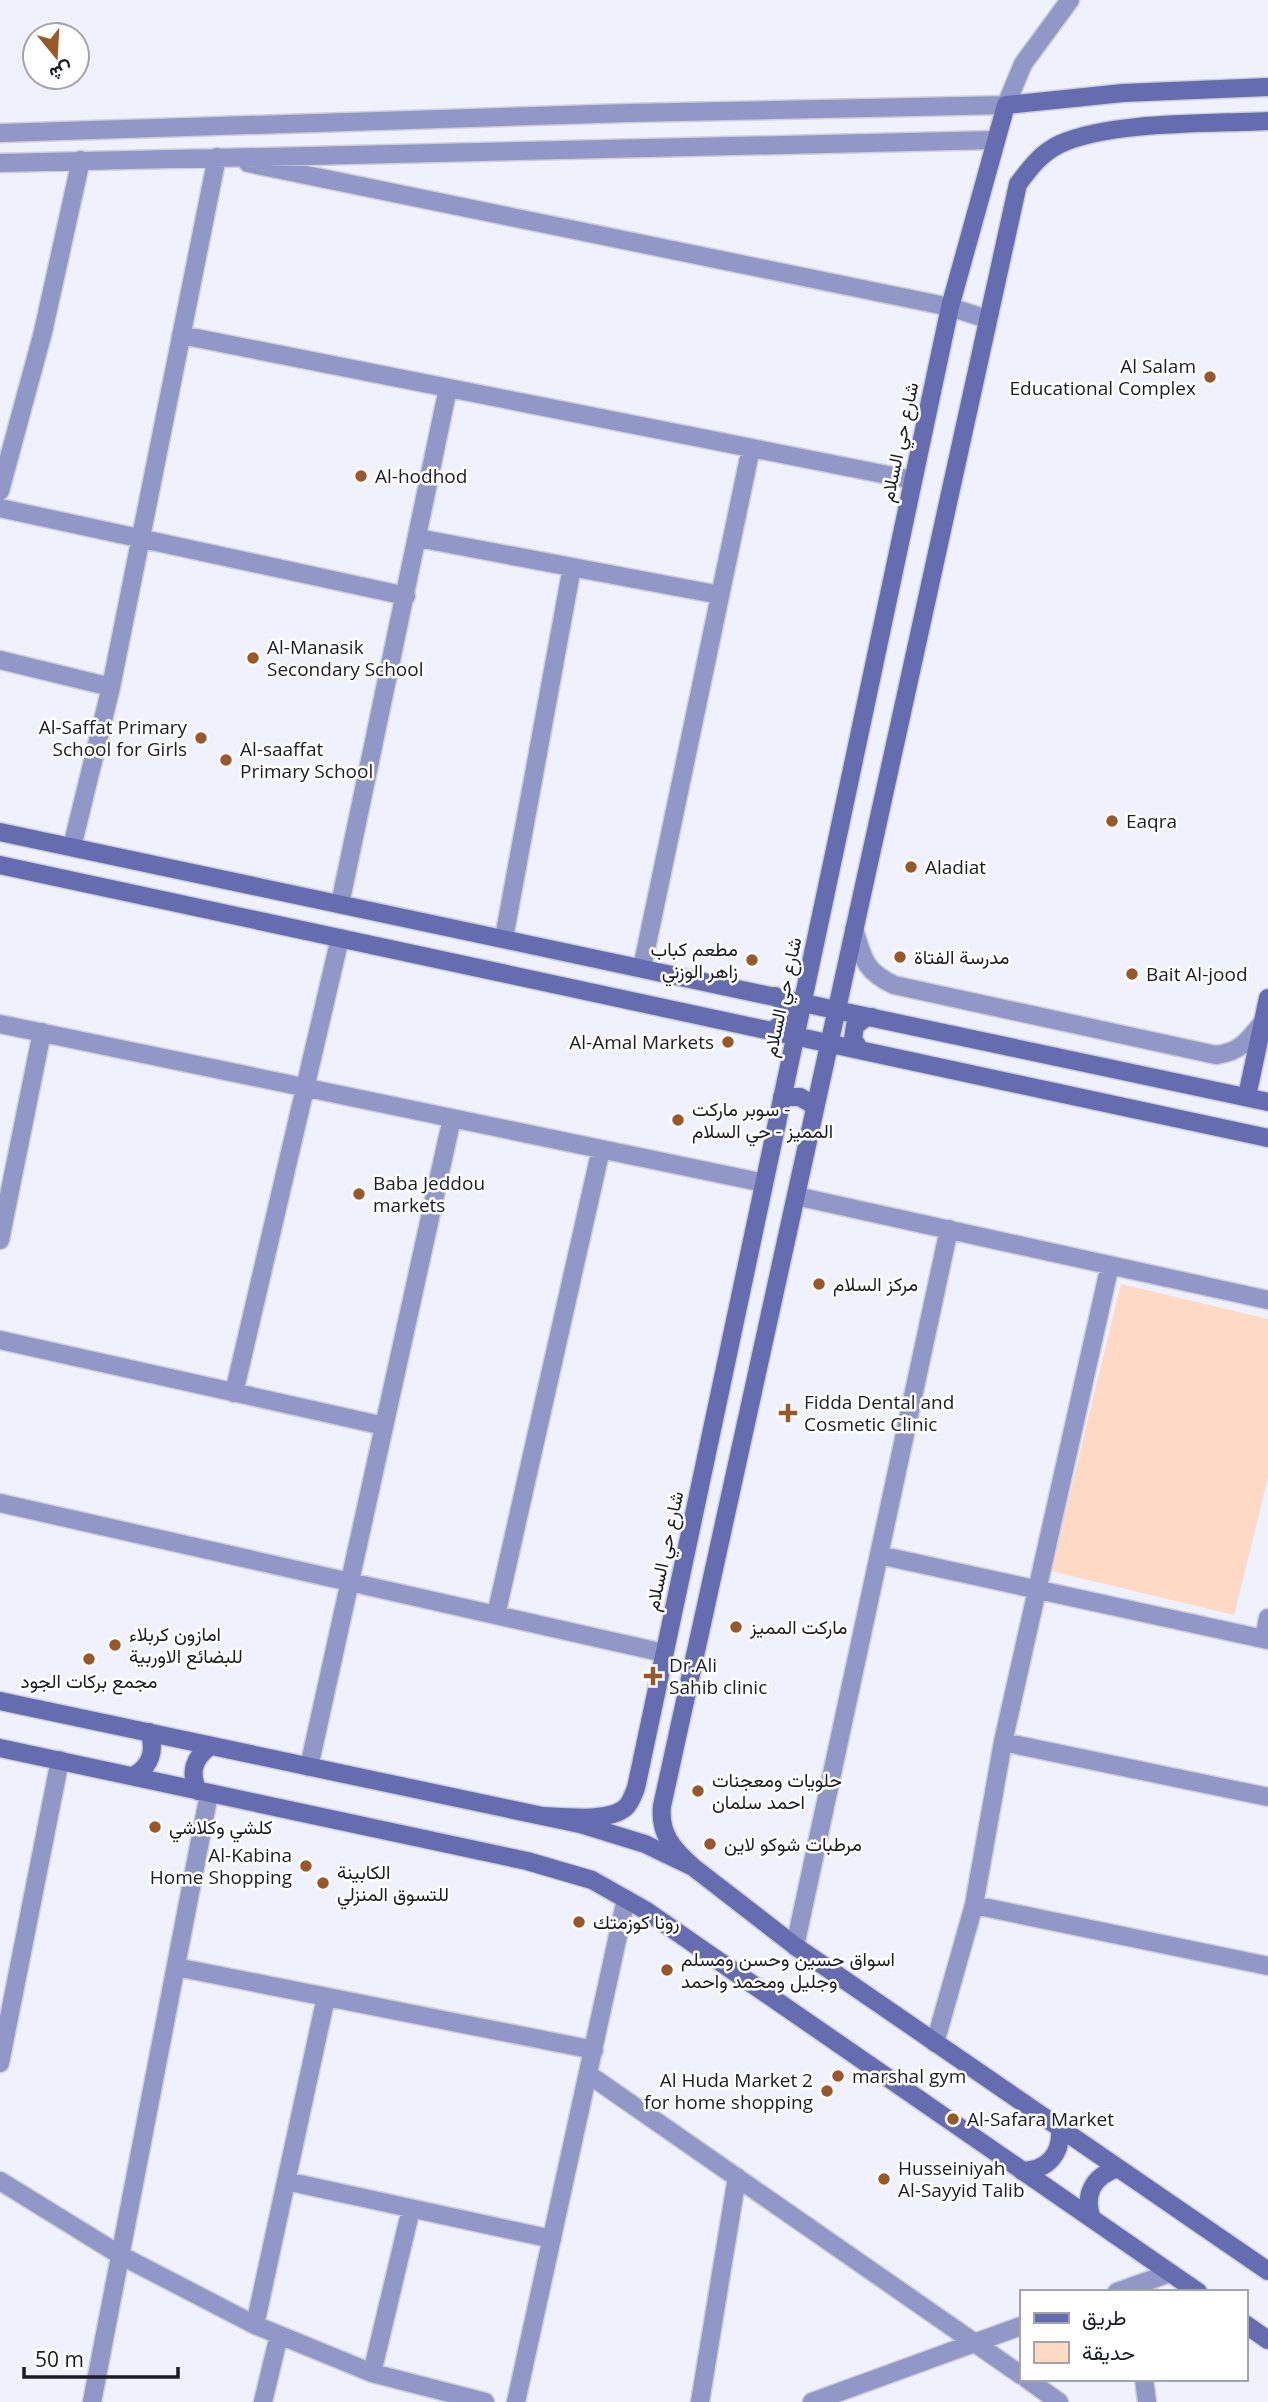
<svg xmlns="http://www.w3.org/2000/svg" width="1268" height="2402" font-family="'Open Sans',Vazirmatn,sans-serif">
<rect width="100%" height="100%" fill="#eff1fc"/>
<path fill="#fed9c3" d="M1121,1284L1268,1319V1477L1234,1615L1051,1571Z"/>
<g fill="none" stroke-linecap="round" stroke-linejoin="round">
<defs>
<path id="street" d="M0,133L629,113L1006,105L1023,64L1070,0
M0,163L995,140
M248,163L950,307L987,319
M181,335L913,480
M0,491L43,332L81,160
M0,508L406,596
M418,538L720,595
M0,660L111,687
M72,847L111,687L217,157
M340,904L448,388
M854,929C863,958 864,971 894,985L1216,1055C1240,1052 1248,1041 1263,1022
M504,938L572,567
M642,968L751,448
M0,1024L764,1183
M796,1196L1268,1300
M0,1240L42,1032
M0,1340L384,1426
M234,1393L340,938
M0,1503L664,1653
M879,1555L1268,1640
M496,1615L601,1149
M1264,1639L1268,1618
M1003,1742L1268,1797
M309,1767L452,1118
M974,1905L1268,1966
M795,1946L949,1229
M176,1967L594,2050
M935,2043L974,1905L1003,1742L1110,1265
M0,2063L60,1760
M588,2074L1021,2375
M0,2181L120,2255L255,2325L372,2373L485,2402
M286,2181L552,2239
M1117,2292L1170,2273
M255,2325L326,1997
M372,2373L411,2209
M1027,2379L1059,2402
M1144,2379L1147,2402
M92,2402L209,1794
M263,2402L279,2335
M516,2402L626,1899
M700,2402L737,2177
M812,2402L1021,2326"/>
<path id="secondary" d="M0,832L1268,1102
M0,865L1268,1138
M771,1031L782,1024L786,1012L780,1000L775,996
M860,1050L853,1039L855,1026L865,1018L872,1017
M1247,1096L1268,998
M782,1097H800L815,1106
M0,1701L580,1824L645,1844L693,1867L795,1946L1268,2271
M0,1748L527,1861L592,1880L645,1910L1198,2292
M133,1776C150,1767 156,1751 149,1732
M198,1791C189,1772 194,1757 211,1746
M543,1816C564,1817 608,1822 625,1808C631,1803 633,1795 636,1788L950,307L1006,105L1123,93L1268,87
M693,1867C673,1849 659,1834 662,1806L1018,184C1030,168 1041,153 1060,144C1111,121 1210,124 1268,121
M1022,2171C1048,2170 1062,2154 1060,2128
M1092,2219C1083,2195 1093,2176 1118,2168
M1245,2324L1268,2340"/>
</defs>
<use href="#street" stroke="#cdcfda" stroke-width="21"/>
<use href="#secondary" stroke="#cdcfda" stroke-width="21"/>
<use href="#street" stroke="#9198c7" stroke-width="18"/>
<use href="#secondary" stroke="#656caf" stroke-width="18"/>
</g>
<g fill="#9a5727" stroke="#fff" stroke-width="2.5">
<circle cx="1210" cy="377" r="7"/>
<circle cx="361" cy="476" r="7"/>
<circle cx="253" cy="658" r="7"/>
<circle cx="201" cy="738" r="7"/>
<circle cx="226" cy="760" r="7"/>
<circle cx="1112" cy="821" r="7"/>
<circle cx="911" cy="867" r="7"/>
<circle cx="900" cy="957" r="7"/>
<circle cx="752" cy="960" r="7"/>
<circle cx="1132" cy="974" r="7"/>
<circle cx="728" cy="1042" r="7"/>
<circle cx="678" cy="1120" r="7"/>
<circle cx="359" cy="1194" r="7"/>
<circle cx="819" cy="1284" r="7"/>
<path d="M784.5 1402.5h7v7h7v7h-7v7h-7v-7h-7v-7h7z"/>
<circle cx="736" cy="1627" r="7"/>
<circle cx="115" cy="1645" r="7"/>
<circle cx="89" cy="1659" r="7"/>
<path d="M649.5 1665.5h7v7h7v7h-7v7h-7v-7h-7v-7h7z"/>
<circle cx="698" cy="1791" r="7"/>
<circle cx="155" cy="1827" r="7"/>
<circle cx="710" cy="1844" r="7"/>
<circle cx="306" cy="1866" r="7"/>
<circle cx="323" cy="1883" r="7"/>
<circle cx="579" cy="1922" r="7"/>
<circle cx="667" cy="1970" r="7"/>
<circle cx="838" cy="2076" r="7"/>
<circle cx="827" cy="2091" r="7"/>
<circle cx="953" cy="2119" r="7"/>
<circle cx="884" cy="2179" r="7"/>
</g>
<g text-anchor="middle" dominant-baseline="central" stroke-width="5" stroke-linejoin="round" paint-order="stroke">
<g font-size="19" fill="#1a1c26" stroke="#fff" text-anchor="start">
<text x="1196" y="366" text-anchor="end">Al Salam<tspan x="1196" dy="22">Educational Complex</tspan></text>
<text x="375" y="476">Al-hodhod</text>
<text x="267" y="647">Al-Manasik<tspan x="267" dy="22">Secondary School</tspan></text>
<text x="187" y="727" text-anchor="end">Al-Saffat Primary<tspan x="187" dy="22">School for Girls</tspan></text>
<text x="240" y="749">Al-saaffat<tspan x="240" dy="22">Primary School</tspan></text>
<text x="1126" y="821">Eaqra</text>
<text x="925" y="867">Aladiat</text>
<text x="738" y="949" text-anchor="end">مطعم كباب<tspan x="738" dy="22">زاهر الوزني</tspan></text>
<text x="914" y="957">مدرسة الفتاة</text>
<text x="1146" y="974">Bait Al-jood</text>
<text x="714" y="1042" text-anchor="end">Al-Amal Markets</text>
<text x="692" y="1109">سوبر ماركت -<tspan x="692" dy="22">المميز - حي السلام</tspan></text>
<text x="373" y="1183">Baba Jeddou<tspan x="373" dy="22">markets</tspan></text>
<text x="833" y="1284">مركز السلام</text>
<text x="804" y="1402">Fidda Dental and<tspan x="804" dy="22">Cosmetic Clinic</tspan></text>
<text x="750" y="1627">ماركت المميز</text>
<text x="129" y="1634">امازون كربلاء<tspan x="129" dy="22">للبضائع الاوربية</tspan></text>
<text x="669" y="1665">Dr.Ali<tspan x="669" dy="22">Sahib clinic</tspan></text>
<text x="89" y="1681" text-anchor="middle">مجمع بركات الجود</text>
<text x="712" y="1780">حلويات ومعجنات<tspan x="712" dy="22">احمد سلمان</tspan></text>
<text x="169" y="1827">كلشي وكلاشي</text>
<text x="724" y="1844">مرطبات شوكو لاين</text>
<text x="292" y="1855" text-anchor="end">Al-Kabina<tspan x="292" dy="22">Home Shopping</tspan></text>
<text x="337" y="1872">الكابينة<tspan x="337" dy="22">للتسوق المنزلي</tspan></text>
<text x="593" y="1922">رونا كوزمتك</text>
<text x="681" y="1959">اسواق حسين وحسن ومسلم<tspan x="681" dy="22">وجليل ومحمد واحمد</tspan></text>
<text x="852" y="2076">marshal gym</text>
<text x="813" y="2080" text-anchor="end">Al Huda Market 2<tspan x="813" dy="22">for home shopping</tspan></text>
<text x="967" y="2119">Al-Safara Market</text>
<text x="898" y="2168">Husseiniyah<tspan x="898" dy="22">Al-Sayyid Talib</tspan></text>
</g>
<g font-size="19" fill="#1a1c26" stroke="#fff">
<text transform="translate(899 442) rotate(-78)">شارع حي السلام</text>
<text transform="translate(782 997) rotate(-78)">شارع حي السلام</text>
<text transform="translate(664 1551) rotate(-78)">شارع حي السلام</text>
</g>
</g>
<rect x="1020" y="2290" width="228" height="91" fill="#ffffff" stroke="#a3a4a8" stroke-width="2"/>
<rect x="1034" y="2313" width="35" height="10" fill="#656caf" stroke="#a3a4a8" stroke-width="2"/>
<text x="1082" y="2325" font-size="21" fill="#1a1c26">طريق</text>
<rect x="1034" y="2342" width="35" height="21" fill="#fed9c3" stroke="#a3a4a8" stroke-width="2"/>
<text x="1082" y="2360" font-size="21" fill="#1a1c26">حديقة</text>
<g transform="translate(56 56) rotate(162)"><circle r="33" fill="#ffffff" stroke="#a3a4a8" stroke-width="2"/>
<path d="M0-5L12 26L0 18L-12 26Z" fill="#9a5727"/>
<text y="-10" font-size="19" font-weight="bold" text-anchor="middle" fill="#1a1c26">ش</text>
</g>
<path d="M24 2367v10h154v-10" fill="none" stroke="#1a1c26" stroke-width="3.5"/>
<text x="35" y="2367" font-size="21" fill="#1a1c26" stroke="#ffffff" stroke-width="5" paint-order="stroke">50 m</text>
</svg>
